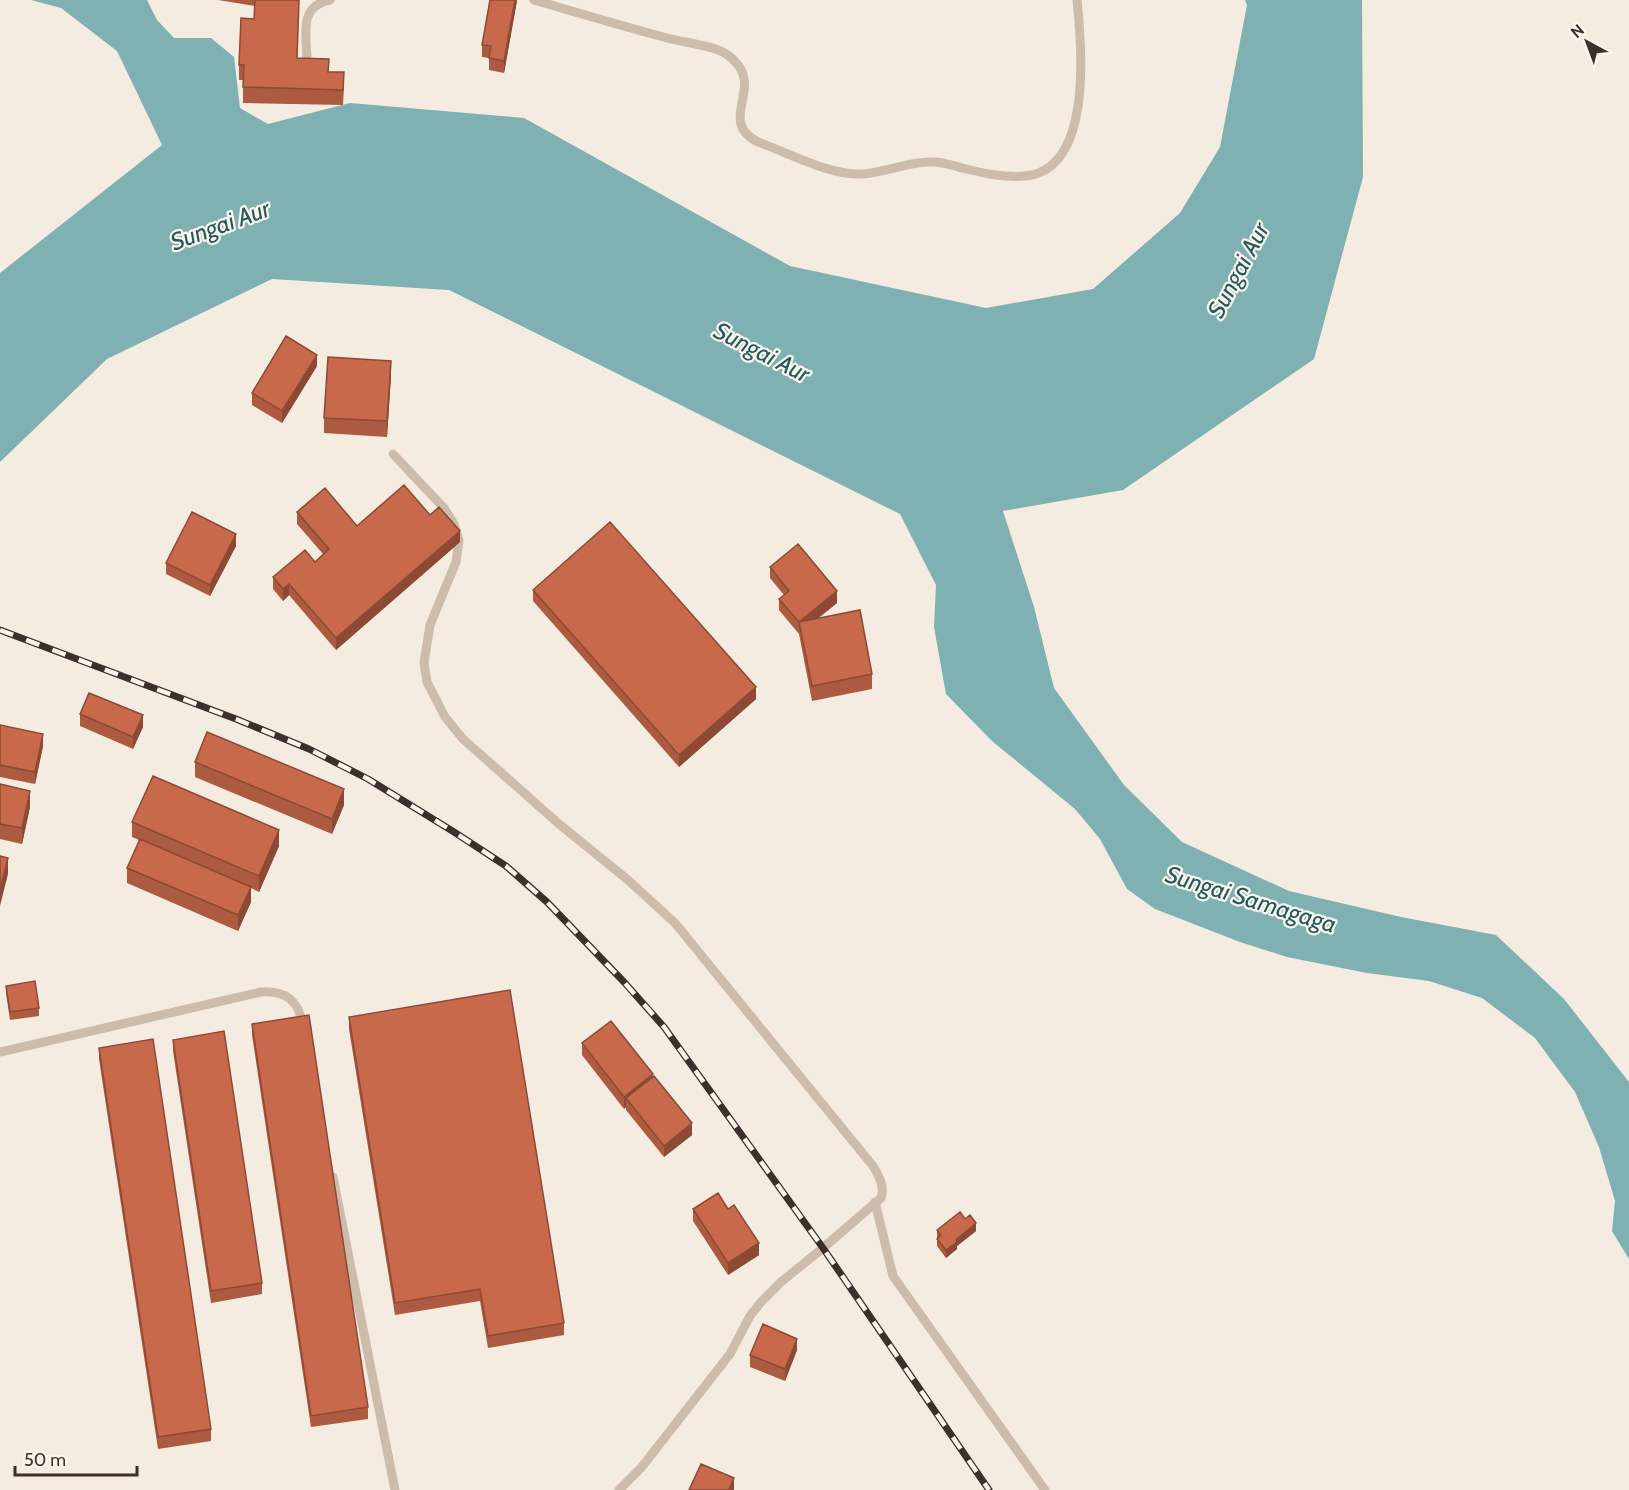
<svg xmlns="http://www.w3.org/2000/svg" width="1629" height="1490" font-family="Cabin,sans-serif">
<rect width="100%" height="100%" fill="#f4ebe1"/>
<path fill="#7fb0b2" d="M31,0H147L157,20L174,38H211L234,57L240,108L268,124L350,103L524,118L790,266L986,308L1093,289L1180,213L1220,147L1247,5L1245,0H1362L1363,177L1314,359L1123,490L1003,511L1034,607L1054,688L1124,785L1182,842L1289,891L1401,917L1496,935L1564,999L1629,1082V1259L1612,1231L1615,1201L1599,1147L1575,1092L1535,1038L1482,998L1429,981L1367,973L1287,957L1240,942L1155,909L1127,889L1100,839L1075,809L992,741L946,694L934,627L936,585L900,514L449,290L272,279L107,359L0,462V273L162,145L117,51L61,8Z"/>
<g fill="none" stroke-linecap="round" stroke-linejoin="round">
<path stroke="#cdbbac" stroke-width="9" d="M534,0C578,13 622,26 667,38C683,42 700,44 716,49C724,52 733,58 738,65C759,92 719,122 758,142C789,153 830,176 863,174C886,172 908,162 930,162C941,161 952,165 962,168C982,173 1004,178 1025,176C1093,170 1082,47 1077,0
M307,58C306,33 299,6 330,0
M393,454L444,508L454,524L459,540L456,562L430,625L424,663L427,682L445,717L463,739L559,824L628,880L675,923L873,1166C879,1176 885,1187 881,1198L823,1248L781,1282L761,1302L750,1316L730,1354L641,1468L619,1490
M0,1052L261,992C286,990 299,1001 303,1026
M333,1177L395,1490
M875,1202L893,1276L1045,1490"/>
<defs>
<path id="rail" d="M0,630L236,719L309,749L368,779L454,832L506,866L547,902L624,982L664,1027L823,1248L989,1490"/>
</defs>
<use href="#rail" stroke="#3b302b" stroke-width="7"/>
<use href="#rail" stroke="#fbf5ee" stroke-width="4.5" stroke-dasharray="14" stroke-linecap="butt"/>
</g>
<path fill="#ac5a40" d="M218,0H299L297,58L329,72L344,87L343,105L243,103V80H239V65L254,19L255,6Z
M517,0L504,73L489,70V58L482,57V45Z
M317,366L282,423L252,405V393Z
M391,376L387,437L324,433V418Z
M297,512L357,526L430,515L460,542L336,650L289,595L283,601L273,589V577L315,562L323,554L297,524Z
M236,546L210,596L166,574V563Z
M770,567L837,603L817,619L872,674V689L812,701L799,634L779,610V599L784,595L770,578Z
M533,590L756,699L679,767L533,601Z
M80,714L143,727L133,749L80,726Z
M0,725L43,746L35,784L0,777Z
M195,762L344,805L332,834L195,777Z
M0,784L30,807L22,844L0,839Z
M132,822L279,846L259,892L251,888V902L238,931L127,883V868L139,840L132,837Z
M6,986L39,1008V1016L10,1020L6,993Z
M349,1017L564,1323V1335L488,1348L480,1301L395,1315L349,1029Z
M252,1024L368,1407V1419L311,1427L252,1035Z
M173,1040L262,1283V1294L211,1303L173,1051Z
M582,1043L653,1077L692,1135L664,1157L626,1110V1107L624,1109L582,1055Z
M99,1048L211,1429V1441L158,1449L99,1059Z
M693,1209L759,1255L728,1275L693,1221Z
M965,1219L976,1231L957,1246V1249L946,1258L937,1246V1230Z
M797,1350L785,1381L750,1367V1355Z"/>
<path fill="#8c4a34" d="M515,0H517V1L504,73V61Z
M317,355V366L282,423V411Z
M391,361V376L387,437V421Z
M460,531V542L336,650V638Z
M236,534V546L210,596V585Z
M289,584V595L283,601V589Z
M837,591V603L801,632L799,622V634V622Z
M756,687V699L679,767V755Z
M143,715V727L133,749V737Z
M43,734V746L35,784V772Z
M344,789V805L332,834V819Z
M30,791V807L22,844V828Z
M279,830V846L259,892V876Z
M8,858V874L0,906V890Z
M251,887V902L238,931V915Z
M653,1074V1086L626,1098V1107L624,1109V1097Z
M692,1123V1135L664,1157V1146Z
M976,1223V1231L957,1246V1249L946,1258V1250L956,1240Z
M759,1243V1255L728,1275V1263Z
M797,1339V1350L785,1381V1369Z
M734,1478V1490H729Z"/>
<path fill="#c8694b" stroke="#8c4a34" stroke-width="1.5" d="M255,0H299L297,58L329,59L328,72H344L343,90L243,87L244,65H239L241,18L254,19Z
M490,0H515L504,61L489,58L491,46L482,45Z
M286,336L317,355L282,411L252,393Z
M328,357L391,361L387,421L324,418Z
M404,485L430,515L439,507L460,531L336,638L289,584L283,589L273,577L305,550L315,562L329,549L297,512L325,488L357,526Z
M192,512L236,534L210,585L166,563Z
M610,522L756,687L679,755L533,590Z
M798,544L837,591L799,622L779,599L789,591L770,567Z
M860,610L872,674L812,686L799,622Z
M89,693L143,715L133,737L80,714Z
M0,725L43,734L35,772L0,765Z
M207,732L344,789L332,819L195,762Z
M153,776L279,830L259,876L132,822Z
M0,784L30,791L22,828L0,824Z
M140,839L251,887L238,915L127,868Z
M0,856L8,858L0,890Z
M35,981L39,1008L10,1012L6,986Z
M510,990L564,1323L488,1336L480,1289L395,1303L349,1017Z
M309,1015L368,1407L311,1416L252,1024Z
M611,1021L653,1074L624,1097L582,1043Z
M224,1031L262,1283L211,1291L173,1040Z
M153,1039L211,1429L158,1437L99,1048Z
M654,1076L692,1123L664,1146L626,1098Z
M718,1193L728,1209L734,1205L759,1243L728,1263L693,1209Z
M960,1212L965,1219L970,1215L976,1223L956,1240L957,1242L946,1250L937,1239L941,1235L937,1230Z
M763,1324L797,1339L785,1369L750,1355Z
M701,1464L734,1478L729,1490H689Z"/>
<g text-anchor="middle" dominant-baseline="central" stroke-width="4.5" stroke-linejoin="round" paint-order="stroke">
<g font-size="24" font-style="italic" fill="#1f5a5e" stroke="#fbf5ee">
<text transform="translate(220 225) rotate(-20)">Sungai Aur</text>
<text transform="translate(1238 270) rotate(-62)">Sungai Aur</text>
<text transform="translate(762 352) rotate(27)">Sungai Aur</text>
<text transform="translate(1251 899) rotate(17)">Sungai Samagaga</text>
</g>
</g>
<g transform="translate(1587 42) rotate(319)" stroke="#fbf5ee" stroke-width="4.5" paint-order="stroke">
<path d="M0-4.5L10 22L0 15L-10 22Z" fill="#3b302b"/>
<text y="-9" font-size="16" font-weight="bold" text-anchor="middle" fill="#3b302b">N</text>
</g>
<path d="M15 1466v9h122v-9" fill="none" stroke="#3b302b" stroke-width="3"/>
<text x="24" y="1466" font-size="18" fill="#3b302b" stroke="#fbf5ee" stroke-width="4.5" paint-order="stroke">50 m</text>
</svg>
